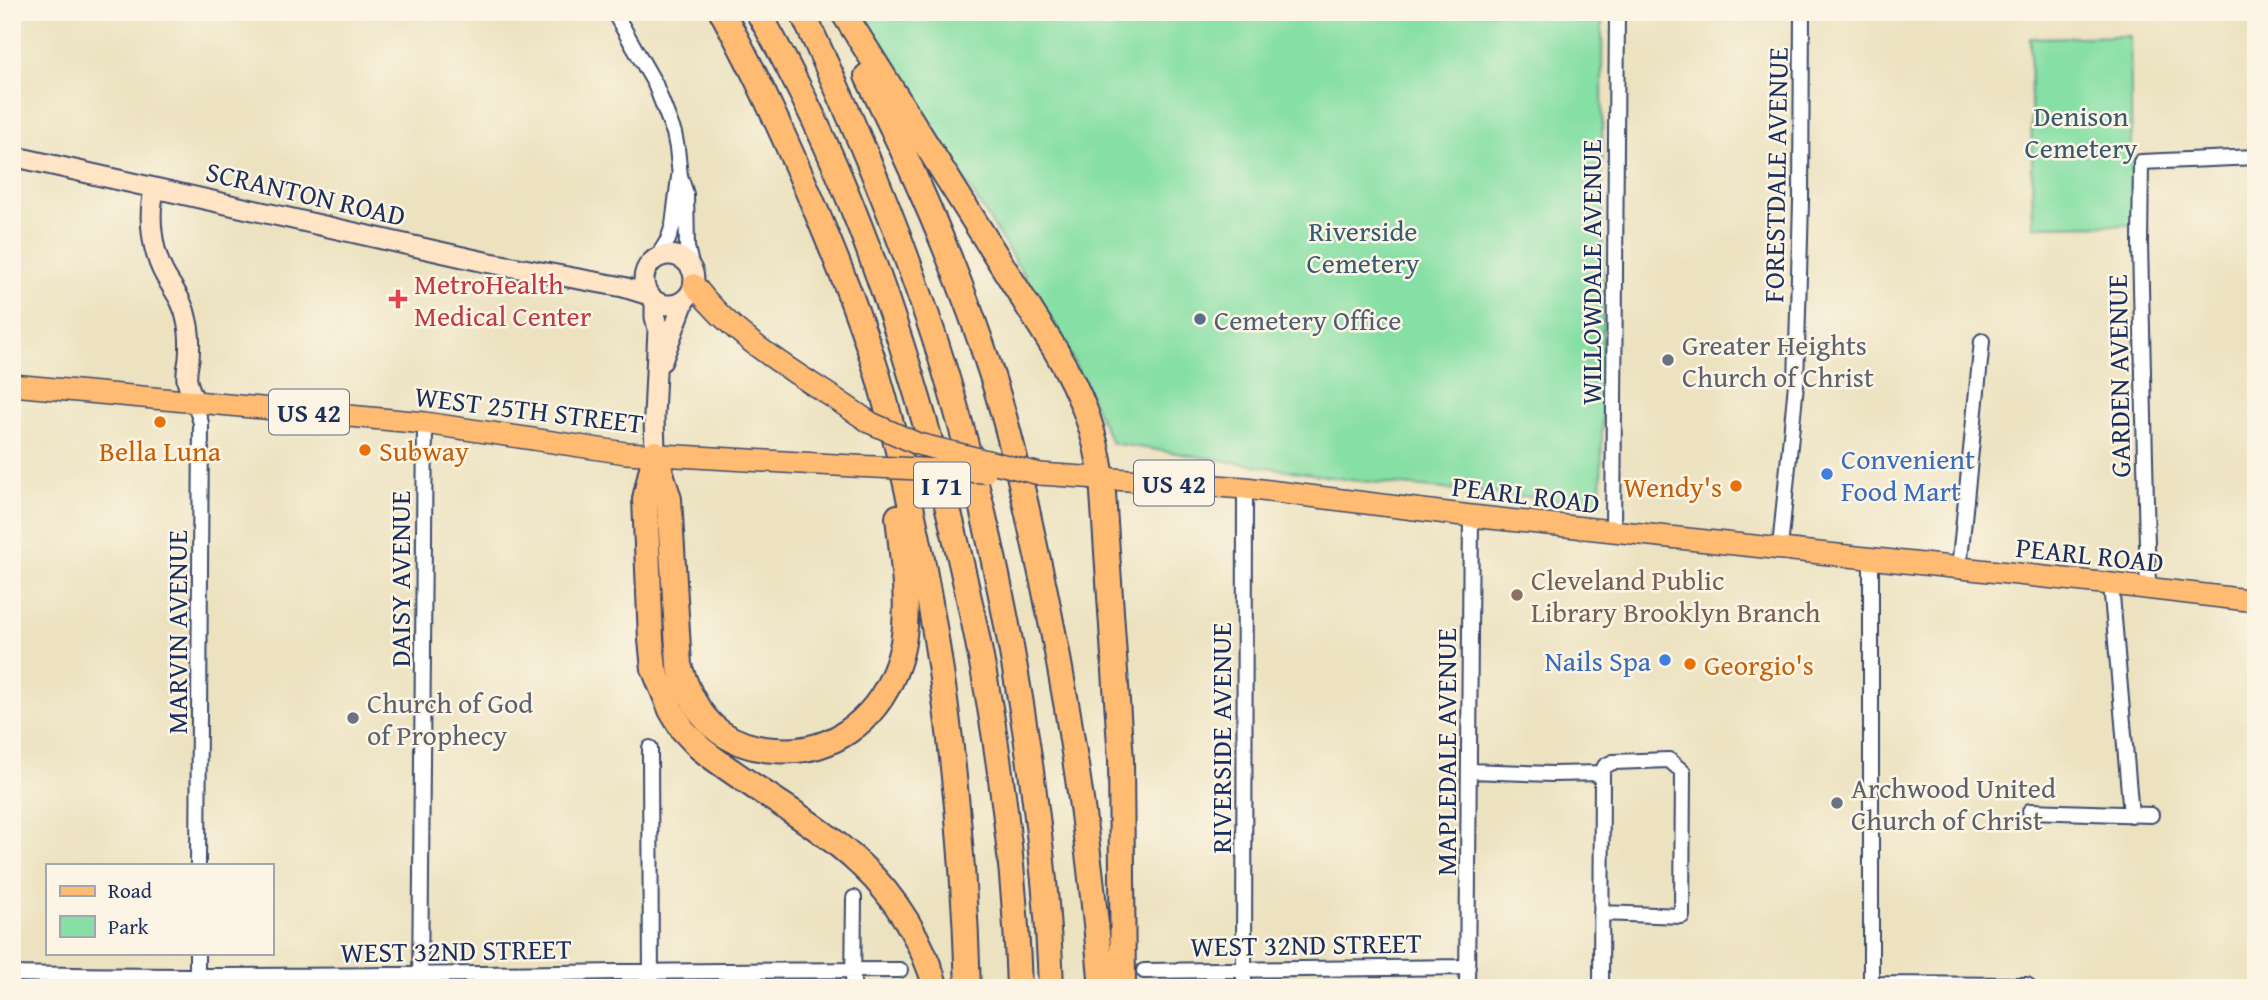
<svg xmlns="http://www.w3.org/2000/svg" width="2268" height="1000" font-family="'Gentium Book Plus',serif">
<rect width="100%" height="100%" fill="#fcf5e5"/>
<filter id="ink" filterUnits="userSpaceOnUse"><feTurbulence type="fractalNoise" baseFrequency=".0143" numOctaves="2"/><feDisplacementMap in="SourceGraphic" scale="14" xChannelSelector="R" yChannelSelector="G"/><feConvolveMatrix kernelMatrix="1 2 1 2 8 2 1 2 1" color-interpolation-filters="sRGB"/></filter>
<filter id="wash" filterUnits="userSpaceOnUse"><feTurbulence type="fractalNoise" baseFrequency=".00686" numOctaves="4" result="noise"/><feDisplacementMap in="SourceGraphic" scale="28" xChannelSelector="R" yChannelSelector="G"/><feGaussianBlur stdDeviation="1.57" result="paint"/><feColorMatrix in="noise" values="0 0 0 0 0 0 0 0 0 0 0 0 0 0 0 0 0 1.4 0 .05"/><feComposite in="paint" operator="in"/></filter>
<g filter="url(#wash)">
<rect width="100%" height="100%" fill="#ece2c0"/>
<path fill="#86dfa4" stroke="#508781" stroke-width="2" d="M860,12H1602L1603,373L1601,504L1350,480L1112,443L1060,333Z
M2130,36L2133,225L2033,226L2030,38Z"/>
</g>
<g filter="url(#ink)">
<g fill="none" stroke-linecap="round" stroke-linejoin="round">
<defs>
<path id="street" d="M614,12L655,84L674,133L677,148L680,176L686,194L687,247L692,269
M656,259L668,240L673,225L679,177
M194,401L201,423L198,865
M1613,532L1617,12
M1780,548L1796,384L1801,202L1802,12
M1959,569L1982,341
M2111,584L2131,815
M2148,588L2140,244L2141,162L2256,157
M650,748L651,988
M1469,771L1552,774L1602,773
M2030,811L2151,815
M1601,913L1682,916L1683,772L1669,760L1613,762L1605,766L1602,773
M1144,971L1468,967
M12,974C308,980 604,970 900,970
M1871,984L2027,985
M197,988V953
M420,988L425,423
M853,988L854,898
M1244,988L1245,488
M1467,988L1471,516
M1601,988L1602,773
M1871,988V559"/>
<path id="secondary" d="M12,156L485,262L623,287L649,295
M155,188C147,215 152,253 166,277C175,292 184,303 187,321C190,333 190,347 189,359C188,365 186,374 187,380C188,387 192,394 194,401
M644 280a25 25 0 1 1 50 0a25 25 0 1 1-50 0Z
M662,361L685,299
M655,453L654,416L658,329L655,317V301"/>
<path id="primary" d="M694,285C731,334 783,365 834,398
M12,385L425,423L626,453L853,466
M1040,474L1245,488L1471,516L2111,584L2256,601"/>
<path id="highway" d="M722,12C758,77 788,145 817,213C842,273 867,334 884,397C937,589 962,789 968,988
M758,12C838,150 892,301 934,455C981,628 1013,808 1019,988
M802,12C845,103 885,195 918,290C966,424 998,564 1021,704C1036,798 1048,893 1051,988
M843,12L1056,351C1081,394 1095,429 1102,478L1121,760L1123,988
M867,76C916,175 960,274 993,379C1009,430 1021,481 1032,533C1067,683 1089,835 1102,988
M655,453L669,499L679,665C687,690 698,716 720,732C737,744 755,749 775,750C831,755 875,721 895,671C914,626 903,564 898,517
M655,454L645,499L651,640L654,669L671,710L683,730L700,748C751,789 813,819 861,865C896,897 923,942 936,988"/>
</defs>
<use href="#street" stroke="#3a4a6d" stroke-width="18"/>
<use href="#secondary" stroke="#3a4a6d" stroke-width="23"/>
<use href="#primary" stroke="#3a4a6d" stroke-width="24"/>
<use href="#highway" stroke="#3a4a6d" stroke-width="28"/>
<use href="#street" stroke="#fff" stroke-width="14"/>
<use href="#secondary" stroke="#ffe4c6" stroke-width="19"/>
<use href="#primary" stroke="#ffbb71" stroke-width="21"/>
<use href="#highway" stroke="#ffbb71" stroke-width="24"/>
<defs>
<path id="primary-bridge" d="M834,398L871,423L918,444L1040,474
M853,466L985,472"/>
</defs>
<use href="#primary-bridge" stroke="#3a4a6d" stroke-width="24" stroke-linecap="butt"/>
<use href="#primary-bridge" stroke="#ffbb71" stroke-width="21"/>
</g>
</g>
<path fill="#e0444e" stroke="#fcf5e5" stroke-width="2.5" d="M394.5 288.5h7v7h7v7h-7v7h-7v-7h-7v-7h7z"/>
<circle fill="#5c6f8a" stroke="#fcf5e5" stroke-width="2.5" cx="1200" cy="319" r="7"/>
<g fill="#6b7280" stroke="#fcf5e5" stroke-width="2.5">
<circle cx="1668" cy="360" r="7"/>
<circle cx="353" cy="718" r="7"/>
<circle cx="1837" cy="803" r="7"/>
</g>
<g fill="#e8710a" stroke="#fcf5e5" stroke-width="2.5">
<circle cx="160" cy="422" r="7"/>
<circle cx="365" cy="450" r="7"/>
<circle cx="1736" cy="486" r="7"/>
<circle cx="1690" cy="664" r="7"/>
</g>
<g fill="#3f7fe0" stroke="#fcf5e5" stroke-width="2.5">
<circle cx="1827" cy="474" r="7"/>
<circle cx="1665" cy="660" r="7"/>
</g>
<circle fill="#8d6e63" stroke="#fcf5e5" stroke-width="2.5" cx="1517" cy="595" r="7"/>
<g text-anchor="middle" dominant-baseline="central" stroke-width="5" stroke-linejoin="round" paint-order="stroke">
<g fill="#fcf5e5" stroke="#5e6a86" stroke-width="2">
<rect x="269" y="389.5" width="80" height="45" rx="5"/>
<rect x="1134" y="460.5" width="80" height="45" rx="5"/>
<rect x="914" y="462.5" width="56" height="45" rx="5"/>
</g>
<g font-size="26" font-weight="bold" fill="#1b2f5e">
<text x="309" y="412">US 42</text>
<text x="1174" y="483">US 42</text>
<text x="942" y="485">I 71</text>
</g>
<g font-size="28" fill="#365b70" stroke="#fcf5e5">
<text x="2081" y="115">Denison<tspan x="2081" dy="32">Cemetery</tspan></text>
<text x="1363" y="230">Riverside<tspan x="1363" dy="32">Cemetery</tspan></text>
</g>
<g font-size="28" fill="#1b2f5e" stroke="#fcf5e5">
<text transform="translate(1775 175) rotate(-89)">FORESTDALE AVENUE</text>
<text transform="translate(306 193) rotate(13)">SCRANTON ROAD</text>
<text transform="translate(1590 272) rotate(-90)">WILLOWDALE AVENUE</text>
<text transform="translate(2118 376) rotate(-91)">GARDEN AVENUE</text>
<text transform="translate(529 409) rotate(7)">WEST 25TH STREET</text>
<text transform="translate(1526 494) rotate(7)">PEARL ROAD</text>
<text transform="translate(2090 554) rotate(6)">PEARL ROAD</text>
<text transform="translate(399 579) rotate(-90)">DAISY AVENUE</text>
<text transform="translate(176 632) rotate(-90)">MARVIN AVENUE</text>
<text transform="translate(1220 738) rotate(-90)">RIVERSIDE AVENUE</text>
<text transform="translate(1445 752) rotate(-90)">MAPLEDALE AVENUE</text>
<text transform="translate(1306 944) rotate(-1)">WEST 32ND STREET</text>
<text transform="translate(456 950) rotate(-1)">WEST 32ND STREET</text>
</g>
<g font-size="28" fill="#be3a42" stroke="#fcf5e5" text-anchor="start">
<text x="414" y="283">MetroHealth<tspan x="414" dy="32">Medical Center</tspan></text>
</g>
<g font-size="28" fill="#4e5e75" stroke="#fcf5e5" text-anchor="start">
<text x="1214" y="319">Cemetery Office</text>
</g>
<g font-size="28" fill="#5b616d" stroke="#fcf5e5" text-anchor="start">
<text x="1682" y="344">Greater Heights<tspan x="1682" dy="32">Church of Christ</tspan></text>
<text x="367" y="702">Church of God<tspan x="367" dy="32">of Prophecy</tspan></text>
<text x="1851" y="787">Archwood United<tspan x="1851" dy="32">Church of Christ</tspan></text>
</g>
<g font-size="28" fill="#c56008" stroke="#fcf5e5" text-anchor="start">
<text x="160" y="450" text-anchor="middle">Bella Luna</text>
<text x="379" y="450">Subway</text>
<text x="1722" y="486" text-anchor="end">Wendy's</text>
<text x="1704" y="664">Georgio's</text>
</g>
<g font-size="28" fill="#366cbe" stroke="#fcf5e5" text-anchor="start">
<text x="1841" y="458">Convenient<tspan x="1841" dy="32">Food Mart</tspan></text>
<text x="1651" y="660" text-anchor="end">Nails Spa</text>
</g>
<g font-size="28" fill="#785e54" stroke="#fcf5e5" text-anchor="start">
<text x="1531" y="579">Cleveland Public<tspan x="1531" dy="32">Library Brooklyn Branch</tspan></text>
</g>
</g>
<rect width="2268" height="1000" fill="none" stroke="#fcf5e5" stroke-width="42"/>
<rect x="46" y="864" width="228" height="91" fill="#fcf5e5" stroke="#a2a6af" stroke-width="2"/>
<rect x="60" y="886" width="35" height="10" fill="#ffbb71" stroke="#a2a6af" stroke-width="2"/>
<text x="108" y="898" font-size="21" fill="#1b2f5e">Road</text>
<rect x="60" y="916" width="35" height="21" fill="#86dfa4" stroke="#a2a6af" stroke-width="2"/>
<text x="108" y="934" font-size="21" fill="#1b2f5e">Park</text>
</svg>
